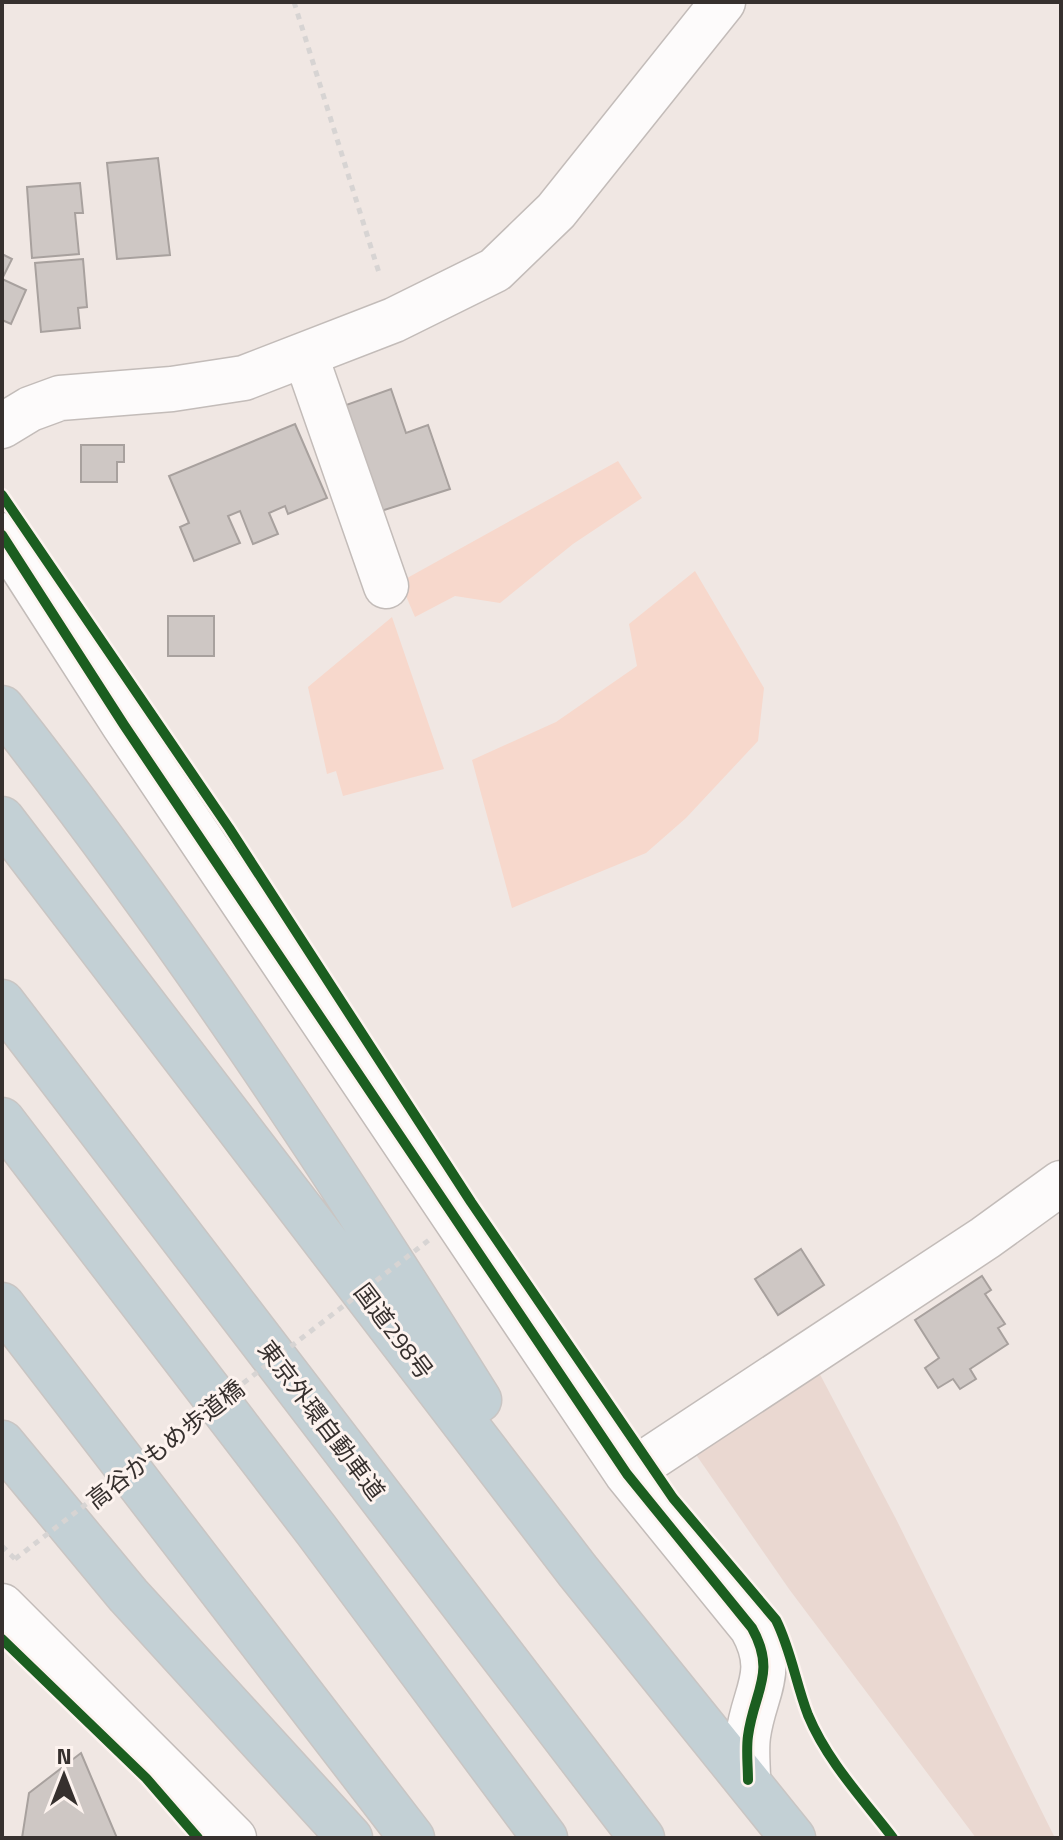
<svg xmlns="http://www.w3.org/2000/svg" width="1063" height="1840" font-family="'Titillium Web','Noto Sans JP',sans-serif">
<rect width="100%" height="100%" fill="#f0e7e3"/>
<path fill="#ead8d1" d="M814,1363L896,1519L1055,1838H976L789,1589L690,1446Z"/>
<path fill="#f7d8cc" d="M618,461L642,498L573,544L500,603L455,596L415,617L400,582Z
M695,571L764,688L758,741L686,818L646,853L512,908L472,760L556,722L637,666L629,624Z
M392,617L444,769L343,796L336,771L327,774L308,687Z"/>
<path fill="#cec7c4" stroke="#a8a19e" stroke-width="2" d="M158,158L170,255L117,259L107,163Z
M80,183L83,213H75L79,254L32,258L27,187Z
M2,254L12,259L2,279L26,290L11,324L2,320Z
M83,259L87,307L78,308L80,328L41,332L35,263Z
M391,389L406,433L428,425L450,489L381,511L346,405Z
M295,424L327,498L288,514L285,506L269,513L278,534L253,544L240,511L228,516L240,543L194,561L180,527L189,523L169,476Z
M81,445H124V462H117V482H81Z
M168,616H214V656H168Z
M801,1249L824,1285L778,1315L755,1279Z
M982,1276L991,1290L985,1294L1005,1324L998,1328L1008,1344L970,1369L976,1379L960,1389L953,1379L938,1388L925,1368L939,1358L915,1320Z
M81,1753L117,1838H22L29,1793Z"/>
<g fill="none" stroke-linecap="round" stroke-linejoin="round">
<defs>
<path id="minor" d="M306,357L386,586
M2,426L30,409L60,398L172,389L244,378L394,320L495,270L556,211L723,2
M2,535L124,725L627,1474L752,1628C777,1673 754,1691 748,1736C746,1750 748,1766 748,1780
M627,1474L985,1238L1061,1183
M2,1606L234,1838"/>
<path id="highway" d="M2,708C176,929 330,1162 479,1400
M2,819L577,1570L793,1838
M2,1002L642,1838
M2,1120L317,1531L545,1838
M2,1305L412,1838
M2,1443L128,1595L350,1838"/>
</defs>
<use href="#minor" stroke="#c3bcb9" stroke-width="47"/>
<use href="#highway" stroke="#c9c5c3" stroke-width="47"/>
<path stroke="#d7d4d3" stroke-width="5" stroke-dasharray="6 6" stroke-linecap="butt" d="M294,2L380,276
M2,1546L17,1561"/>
<use href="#minor" stroke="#fdfbfb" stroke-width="44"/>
<use href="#highway" stroke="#c3d0d5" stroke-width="44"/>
<path stroke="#d7d4d3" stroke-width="5" stroke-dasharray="6 6" stroke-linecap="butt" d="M15,1559L429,1240"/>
<defs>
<path id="cycleway" d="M2,495L229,828L471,1202L673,1498L776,1620C791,1650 796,1684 808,1715C827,1761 863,1799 893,1838
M2,535L124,725L627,1474L752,1628C777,1673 754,1691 748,1736C746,1750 748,1766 748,1780
M2,1639L146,1778L198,1838"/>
</defs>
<use href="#cycleway" stroke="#fdf3ef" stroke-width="15"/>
<use href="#cycleway" stroke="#1b5e20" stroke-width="10"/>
</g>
<g text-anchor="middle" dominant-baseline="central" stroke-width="6" stroke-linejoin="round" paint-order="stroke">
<g font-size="24" fill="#36302e" stroke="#fdf3ef">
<text transform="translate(394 1331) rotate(53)">国道298号</text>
<text transform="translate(322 1420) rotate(53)">東京外環自動車道</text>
<text transform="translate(165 1444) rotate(-38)">高谷かもめ歩道橋</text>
</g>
</g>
<rect width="1063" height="1840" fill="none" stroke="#36302e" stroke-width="8"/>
<g transform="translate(64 1776)" stroke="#fdf3ef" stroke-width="6" paint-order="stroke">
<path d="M0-6L14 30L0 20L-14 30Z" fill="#36302e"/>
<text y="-12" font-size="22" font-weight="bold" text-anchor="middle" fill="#36302e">N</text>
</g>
</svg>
